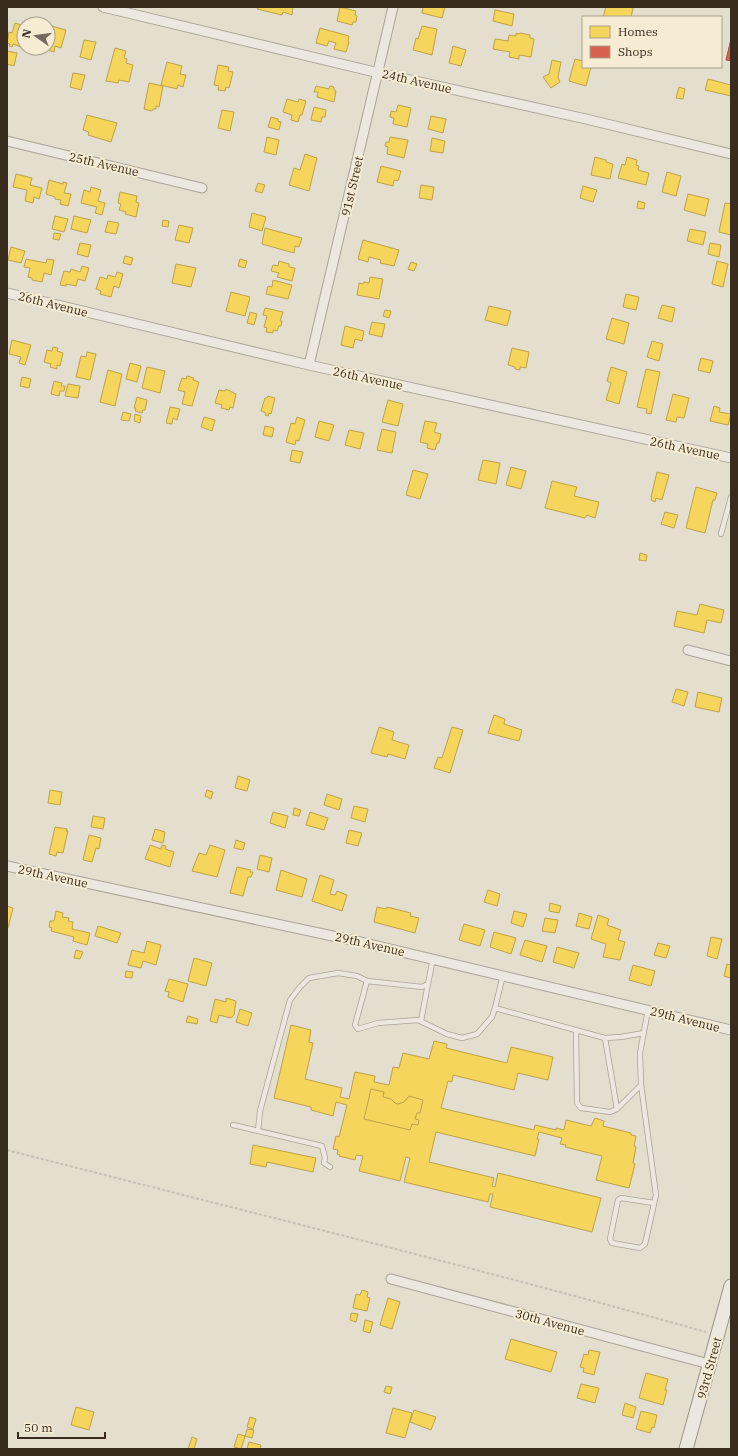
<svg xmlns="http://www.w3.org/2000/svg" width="738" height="1456" font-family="'IBM Plex Serif',serif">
<rect width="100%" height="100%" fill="#e4dece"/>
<path fill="#f6d55c" stroke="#bda249" d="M258,7H293L292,15L283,12L282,15L257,9Z
M340,7L356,11L355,15L357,16L356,22H353L352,25L337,21Z
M423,7H445L442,18L422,13Z
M606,7H631L633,8L631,17H603Z
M495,10L514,14L512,26L493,21Z
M15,23L24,26L21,34H24V48L13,44L12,47L9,46L10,44L7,43L9,32L12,33Z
M48,25L66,30L61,48L55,46L54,52L47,50L48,48Z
M422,26L437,29L432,55L413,50L416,38L418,39Z
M320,28L349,36L348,41L349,42L346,52L334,49L336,43L329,41L327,46L316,43Z
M516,33L519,34L520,33L530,35V38L534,39L531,57L519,55V59L509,57L510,52L493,49L495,39L508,41L509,35L516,36Z
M84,40L96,42L91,60L80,57Z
M453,46L466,50L461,66L449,63Z
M115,48L126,51L124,58L127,59L126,63L133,65L129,82L119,80L118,83L106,81Z
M7,51L17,53L14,66L7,64Z
M575,59L583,61V67H591L586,86L569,81Z
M552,60L561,62L558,77L560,82L551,88L543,77L549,74Z
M167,62L182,66L180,74L186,75L183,87L178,85L177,89L161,85Z
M218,65L229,67L228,71L233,72L229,88L226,87L225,91L218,90L219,86L214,85Z
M73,73L85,75L81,90L70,87Z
M708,79L731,85V96L705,90Z
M149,83L163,86L159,107L156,106V109H153L152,111L144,109Z
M316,86L329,89L330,86L334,87V90L336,91L334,102L317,97L318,92H314Z
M679,87L685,89L683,99L676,98Z
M287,99L298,102L299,99L306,101L302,115H300L298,122L291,120L292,115L283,112Z
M398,105L411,108L407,127L393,124L394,118L390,117L391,111L396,112Z
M314,107L326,110L325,117H322L321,122L311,120Z
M222,110L234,112L230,131L218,128Z
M87,115L117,123L111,142L88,135L89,132L83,130Z
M431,116L446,119L443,133L428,129Z
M271,117L278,119V121L281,122L279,130L268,127Z
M267,137L279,140L276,155L264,152Z
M390,137L408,140L404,158L387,154L388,147L385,146L386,142H389Z
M432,138L445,141L443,153L430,151Z
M305,154L317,158L309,191L289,185L294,168L300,170Z
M595,157L606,160V162L613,164L610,179L591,175Z
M627,157L637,160L636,165L639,166L638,170L649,173L646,185L618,178L622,164L625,165Z
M381,166L401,171L398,181L394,180L393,186L377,182Z
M667,172L681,176L676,196L662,192Z
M16,174L32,178L30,185L42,188L39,199L34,197L33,203L25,201L27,190L13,187Z
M49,180L63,184V182L67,183L64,193L71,194L68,206L60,204L61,200L55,199V197L46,194Z
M258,183L265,185L262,193L255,191Z
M421,185L434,187L432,200L419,198Z
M583,186L597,190L593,202L580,198Z
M91,187L101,190L98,201L105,203L102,215L95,213L97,207L81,203L84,190L90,192Z
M120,192L137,196L136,202L139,203L136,217L125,214L126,212L119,210L121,204L118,203Z
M688,194L709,199L705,216L684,210Z
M638,201L645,203L644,209L637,208Z
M731,201V235L719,232L725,203L731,204Z
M252,213L266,217L262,231L249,227Z
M55,216L68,219L64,232L52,229Z
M74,216L91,220L87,233L71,229Z
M163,220L169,221L168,227L162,226Z
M108,221L119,223L116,234L105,232Z
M179,225L193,228L189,243L175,240Z
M265,228L302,238L299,247L295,246L294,253L262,244Z
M690,229L706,232L703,245L687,241Z
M54,233L61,234L59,240L53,239Z
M363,240L399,250L394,266L380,263L381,260L369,257L368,262L358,259Z
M80,243L91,245L88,257L77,254Z
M710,243L721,245L719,257L708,254Z
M11,247L25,251L21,263L8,260Z
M125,256L133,258L131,265L123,263Z
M26,259L46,263L47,259L54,260L51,275L44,273L42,282L32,280V278L28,277L30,268L24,267Z
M240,259L247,261L245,268L238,266Z
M279,261L289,264V267L295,268L292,281L277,277L279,273L271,271L273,265L278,266Z
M717,261L728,264L723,287L712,284Z
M411,262L417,264L414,271L408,269Z
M176,264L196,268L191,287L172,283Z
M82,266L89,268L85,281L78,279L76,286L66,284V286L60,285L64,271L70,272L71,269L80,272Z
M117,272L123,274L119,288L114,286L111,297L100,294L101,291L96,289L100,277L107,279L108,275L115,277Z
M370,277L383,279L379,299L357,295L359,283L363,284L364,282L369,283Z
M273,280L292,285L288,299L266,294L268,286L272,287Z
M231,292L250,297L245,316L226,311Z
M626,294L639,297L636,310L623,307Z
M662,305L675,308L672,322L658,318Z
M489,306L511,311L507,326L485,320Z
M265,308L283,312L280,321H282L281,326H279L277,331L273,330V333L266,332L267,328L264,327L267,316L263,315Z
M385,310L391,311L389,318L383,316Z
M250,312L257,314L254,325L247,323Z
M612,318L629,323L624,344L606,339Z
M372,322L385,324L382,337L369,334Z
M345,326L364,331L362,341L355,339L353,348L341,345Z
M12,340L31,345L25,365L19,363L21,357L9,354Z
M652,341L663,344L659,361L647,357Z
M53,347L58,348L57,351L63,353L60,366L57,365V369L50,367L51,364L44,362L47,350L52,351Z
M512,348L529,352L526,368L520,367V370L515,369V367L508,365Z
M87,352L96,354L90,380L76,377L81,356L86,357Z
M701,358L713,361L710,373L698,370Z
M130,363L141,366L137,382L126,379Z
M147,367L165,371L160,393L142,388Z
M611,367L627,372L619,404L606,400L611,383L607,381Z
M646,369L660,372L651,414L646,413L647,409L637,407Z
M108,370L122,374L115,406L100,402Z
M187,376L194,378L193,380L199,382L192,406L182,404L185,392L178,390L182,378L186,379Z
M22,377L31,379L29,388L20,386Z
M54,381L62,383L61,386H65L64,391H60L59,396L51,394Z
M68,384L80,386L78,398L65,396Z
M226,389L236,394L233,408L230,407L229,410L221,408L222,405L215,403L219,390L225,391Z
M673,394L689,398L684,418L677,417L676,422L666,420Z
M268,396L275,398L271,414L269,413L268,416L265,415L266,413L261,411L265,398H267Z
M137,397L147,400L145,410H143L142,413L135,411L136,408H134Z
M388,400L403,404L398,426L382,422Z
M714,406L720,408L719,412L731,414L728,425L710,421Z
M170,407L180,409L177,420L173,418L172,424L166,423Z
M123,412L131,414L129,421L121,420Z
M135,414L141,416L140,423L134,421Z
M204,417L215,420L212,431L201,427Z
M297,417L305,420L299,441L296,440L295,445L286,442L291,423L295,424Z
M319,421L334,425L329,441L315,437Z
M425,421L437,423L434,432L441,434L439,443H437L435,450L427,448L428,444L420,442Z
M265,426L274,428L272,437L263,435Z
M382,429L396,432L392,453L377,450Z
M349,430L364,433L360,449L345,445Z
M292,450L303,452L300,463L290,461Z
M483,460L500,463L496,484L478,480Z
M511,467L526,471L521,489L506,485Z
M413,470L428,474L420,499L406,495Z
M657,472L669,475L662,500L656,498L655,502L651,500L652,497H651Z
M552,481L577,487L574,496L599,502L595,518L587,515L585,518L545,508Z
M696,487L717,493L715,500H713L705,533L686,528Z
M665,512L678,515L674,528L661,524Z
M640,553L647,555L646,561L639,560Z
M700,604L724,610L721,623L707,620L704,633L674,626L677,611L697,615Z
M676,689L688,692L684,706L672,702Z
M698,692L722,698L719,712L695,707Z
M494,715L505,719L504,724L522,730L519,741L488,733Z
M379,727L394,732L392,740L409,745L405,759L388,754L387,757L371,753Z
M452,727L463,730L450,773L434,768L438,757L442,758Z
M238,776L250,780L247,791L235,788Z
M50,790L62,792L60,805L48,803Z
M207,790L213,792L211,799L205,796Z
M327,794L342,799L339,810L324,805Z
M354,806L368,809L365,822L351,818Z
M294,808L301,810L299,816L293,815Z
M273,812L288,816L285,828L270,823Z
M310,812L328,818L324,830L306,825Z
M93,816L105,818L103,829L91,827Z
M55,827L67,829L66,831H68L63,853L57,852L56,856L49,854Z
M155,829L165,832L163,843L152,840Z
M349,830L362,833L358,846L346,843Z
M89,835L101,838L99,849L96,848L92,862L83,860Z
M236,840L245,843L243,850L234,848Z
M150,845L161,849L162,845L166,846L165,849L174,852L170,867L145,859Z
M210,845L225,850L217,877L192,871L199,853L206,855Z
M260,855L272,858L269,872L257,869Z
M237,867L251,870L250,872H253L251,877H248L243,896L230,893Z
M281,870L307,879L302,897L276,890Z
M320,875L334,880L330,894L335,895L337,891L347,895L342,911L312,901Z
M488,890L500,894L497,906L484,902Z
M550,903L561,906L559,913L549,911Z
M7,906L13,908L8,928L7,927Z
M377,907L386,909L387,907L411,913L410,916L419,918L415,933L374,922Z
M56,911L63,913L62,917L69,918L68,921L73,922L72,929L90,933L87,945L73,941L74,937L51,931L52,928L49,927L50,921H54Z
M514,911L527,914L523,927L511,923Z
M579,913L592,917L589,929L576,926Z
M598,915L609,919L607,925L621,930L618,940L625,942L620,960L603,957L606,944L591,939Z
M545,918L558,920L555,933L542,931Z
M464,924L485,930L480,946L459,940Z
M98,926L121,933L117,943L95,936Z
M494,932L516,938L511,954L490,947Z
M711,937L722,939L717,959L707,956Z
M525,940L547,946L542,962L520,955Z
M147,941L161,945L156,965L143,961L141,968L128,965L132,950L144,953Z
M658,943L670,946L666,958L654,955Z
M557,947L579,953L574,968L553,962Z
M76,950L83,952L80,959L74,958Z
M194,958L212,963L206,986L188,981Z
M727,964L731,965V978L724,976Z
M633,965L655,971L651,986L629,980Z
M126,971L133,972L132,978L125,977Z
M169,979L188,984L183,1002L168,997L169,992L165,991Z
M226,998L236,1001L234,1015L231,1018L219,1015L217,1023L210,1021L215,999L226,1002Z
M240,1009L252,1013L248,1026L236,1022Z
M188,1016L198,1019L197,1024L186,1022Z
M291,1025L311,1030L309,1042L313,1043L305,1079L342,1088L340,1097L349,1099L355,1072L375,1076L374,1082L389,1085L393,1067L399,1068L403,1053L429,1059L434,1041L447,1044L446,1048L507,1063L511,1047L553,1057L548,1080L518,1073L514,1090L453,1075L452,1082L448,1081L441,1108L534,1130L535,1125L556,1130V1128L564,1130L566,1120L591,1126L595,1118L604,1121L603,1126L631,1133V1135L636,1136L634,1146L636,1147L633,1163L635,1164L629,1188L596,1180L602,1156L565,1147L566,1145L560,1144L562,1138L539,1132L537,1139H539L535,1156L436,1132L429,1162L494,1178L492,1186L495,1187L498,1173L601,1198L592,1232L490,1207L493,1194H490L488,1202L404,1182L410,1158L406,1157L400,1181L359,1171L363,1156L356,1155L355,1160L339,1156L340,1155L337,1154L338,1150L333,1149L336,1136L339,1137L347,1105L336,1102L333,1116L311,1110V1107L274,1098Z
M371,1089L384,1092L383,1097L391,1099L395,1103L398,1104L404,1102L409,1096L423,1100L420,1113H417L415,1119L419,1120L418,1125L412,1124L410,1130L364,1119Z
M253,1145L316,1158L313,1172L267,1162L266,1167L250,1164Z
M362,1290L368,1292L367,1297L370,1298L367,1311L353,1308L356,1294L360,1295Z
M388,1298L400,1302L392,1329L380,1325Z
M351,1313L358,1314L356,1322L350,1320Z
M365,1320L373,1322L370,1333L363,1331Z
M511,1339L557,1352L551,1372L505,1359Z
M589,1350L600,1352L594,1375L583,1372L584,1368L580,1367L584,1354L588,1355Z
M646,1373L668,1379L665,1390H667L663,1405L639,1398Z
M581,1384L599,1388L595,1403L577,1398Z
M386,1386L392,1387L390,1394L384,1392Z
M625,1403L636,1407L633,1418L622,1415Z
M76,1407L94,1412L89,1430L71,1425Z
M393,1408L412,1413L405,1438L386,1433Z
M414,1410L436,1417L431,1430L410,1422Z
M641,1411L657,1415L654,1428L652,1427L650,1433L636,1429Z
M250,1417L256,1419L253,1429L247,1427Z
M247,1429L254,1430L252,1438L245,1436Z
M238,1434L245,1436L241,1449L234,1447Z
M192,1437L197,1439L194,1449H188Z
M249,1442L261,1445L260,1449H247Z"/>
<path fill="#d6604d" stroke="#a7503f" d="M731,39V61L726,60Z"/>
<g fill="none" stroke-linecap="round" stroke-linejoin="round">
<defs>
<path id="lane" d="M721,534L731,497
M503,975L495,1008L605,1038L621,1037L644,1033
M367,981L355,1025L358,1029L378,1023L418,1020L447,1034L462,1038L477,1034L492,1017L495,1008
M648,1010L640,1053L641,1085L656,1195L645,1244L640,1248L612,1243L610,1239L618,1200L621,1198L654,1203
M421,1021L428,984
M576,1030L577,1103L581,1108L610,1112L617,1109L641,1085
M605,1038L617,1109
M233,1125L322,1146L325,1158L324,1163L330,1167
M258,1131L260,1111L290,1000L300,987L309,978L338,973L357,976L367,981L422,987L428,984L433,958"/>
<path id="street" d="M103,7L379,73L586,119L731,154
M7,141L202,188
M7,293L309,365L731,458
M309,365L393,7
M688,650L731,661
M7,866L356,941L731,1030
M391,1279L709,1364"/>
<path id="secondary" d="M686,1449L731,1286"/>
</defs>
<use href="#lane" stroke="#aaa396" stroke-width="6"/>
<use href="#street" stroke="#aaa396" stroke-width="11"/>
<use href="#secondary" stroke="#999286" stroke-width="15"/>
<path stroke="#c5bfb6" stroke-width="2" stroke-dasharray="3 2" stroke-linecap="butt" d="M7,1150C240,1210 474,1267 706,1332"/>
<use href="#lane" stroke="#ece8df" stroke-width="4.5"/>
<use href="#street" stroke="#ece8df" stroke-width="9"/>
<use href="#secondary" stroke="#ece8df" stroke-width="13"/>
</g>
<g text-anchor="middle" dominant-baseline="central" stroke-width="4" stroke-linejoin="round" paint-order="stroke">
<g font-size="12" fill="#392b1e" stroke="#f6ecd4">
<text transform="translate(417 81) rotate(13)">24th Avenue</text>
<text transform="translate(104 164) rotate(13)">25th Avenue</text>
<text transform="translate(352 186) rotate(-77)">91st Street</text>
<text transform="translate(53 304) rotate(14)">26th Avenue</text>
<text transform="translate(368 378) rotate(12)">26th Avenue</text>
<text transform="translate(685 448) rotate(12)">26th Avenue</text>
<text transform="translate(53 876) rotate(12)">29th Avenue</text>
<text transform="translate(370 944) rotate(13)">29th Avenue</text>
<text transform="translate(685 1019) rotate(14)">29th Avenue</text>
<text transform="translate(550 1322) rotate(15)">30th Avenue</text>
<text transform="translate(709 1368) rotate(-75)">93rd Street</text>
</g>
</g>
<rect width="738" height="1456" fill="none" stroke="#392b1e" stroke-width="16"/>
<rect x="582" y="16" width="140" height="52" fill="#f6ecd4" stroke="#aa9f8b"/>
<rect x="590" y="26" width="20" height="12" fill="#f6d55c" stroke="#aa9f8b"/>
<text x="618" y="36" font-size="12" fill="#392b1e">Homes</text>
<rect x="590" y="46" width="20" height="12" fill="#d6604d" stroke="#aa9f8b"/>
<text x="618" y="56" font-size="12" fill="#392b1e">Shops</text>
<g transform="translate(36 36) rotate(284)"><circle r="19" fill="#f6ecd4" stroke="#aa9f8b"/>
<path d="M0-3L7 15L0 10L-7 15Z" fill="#756a5c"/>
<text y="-6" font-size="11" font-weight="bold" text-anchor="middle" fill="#392b1e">N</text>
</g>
<path d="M18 1432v6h87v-6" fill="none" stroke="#392b1e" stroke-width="2"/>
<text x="24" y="1432" font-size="12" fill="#392b1e" stroke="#f6ecd4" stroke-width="3" paint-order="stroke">50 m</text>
</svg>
